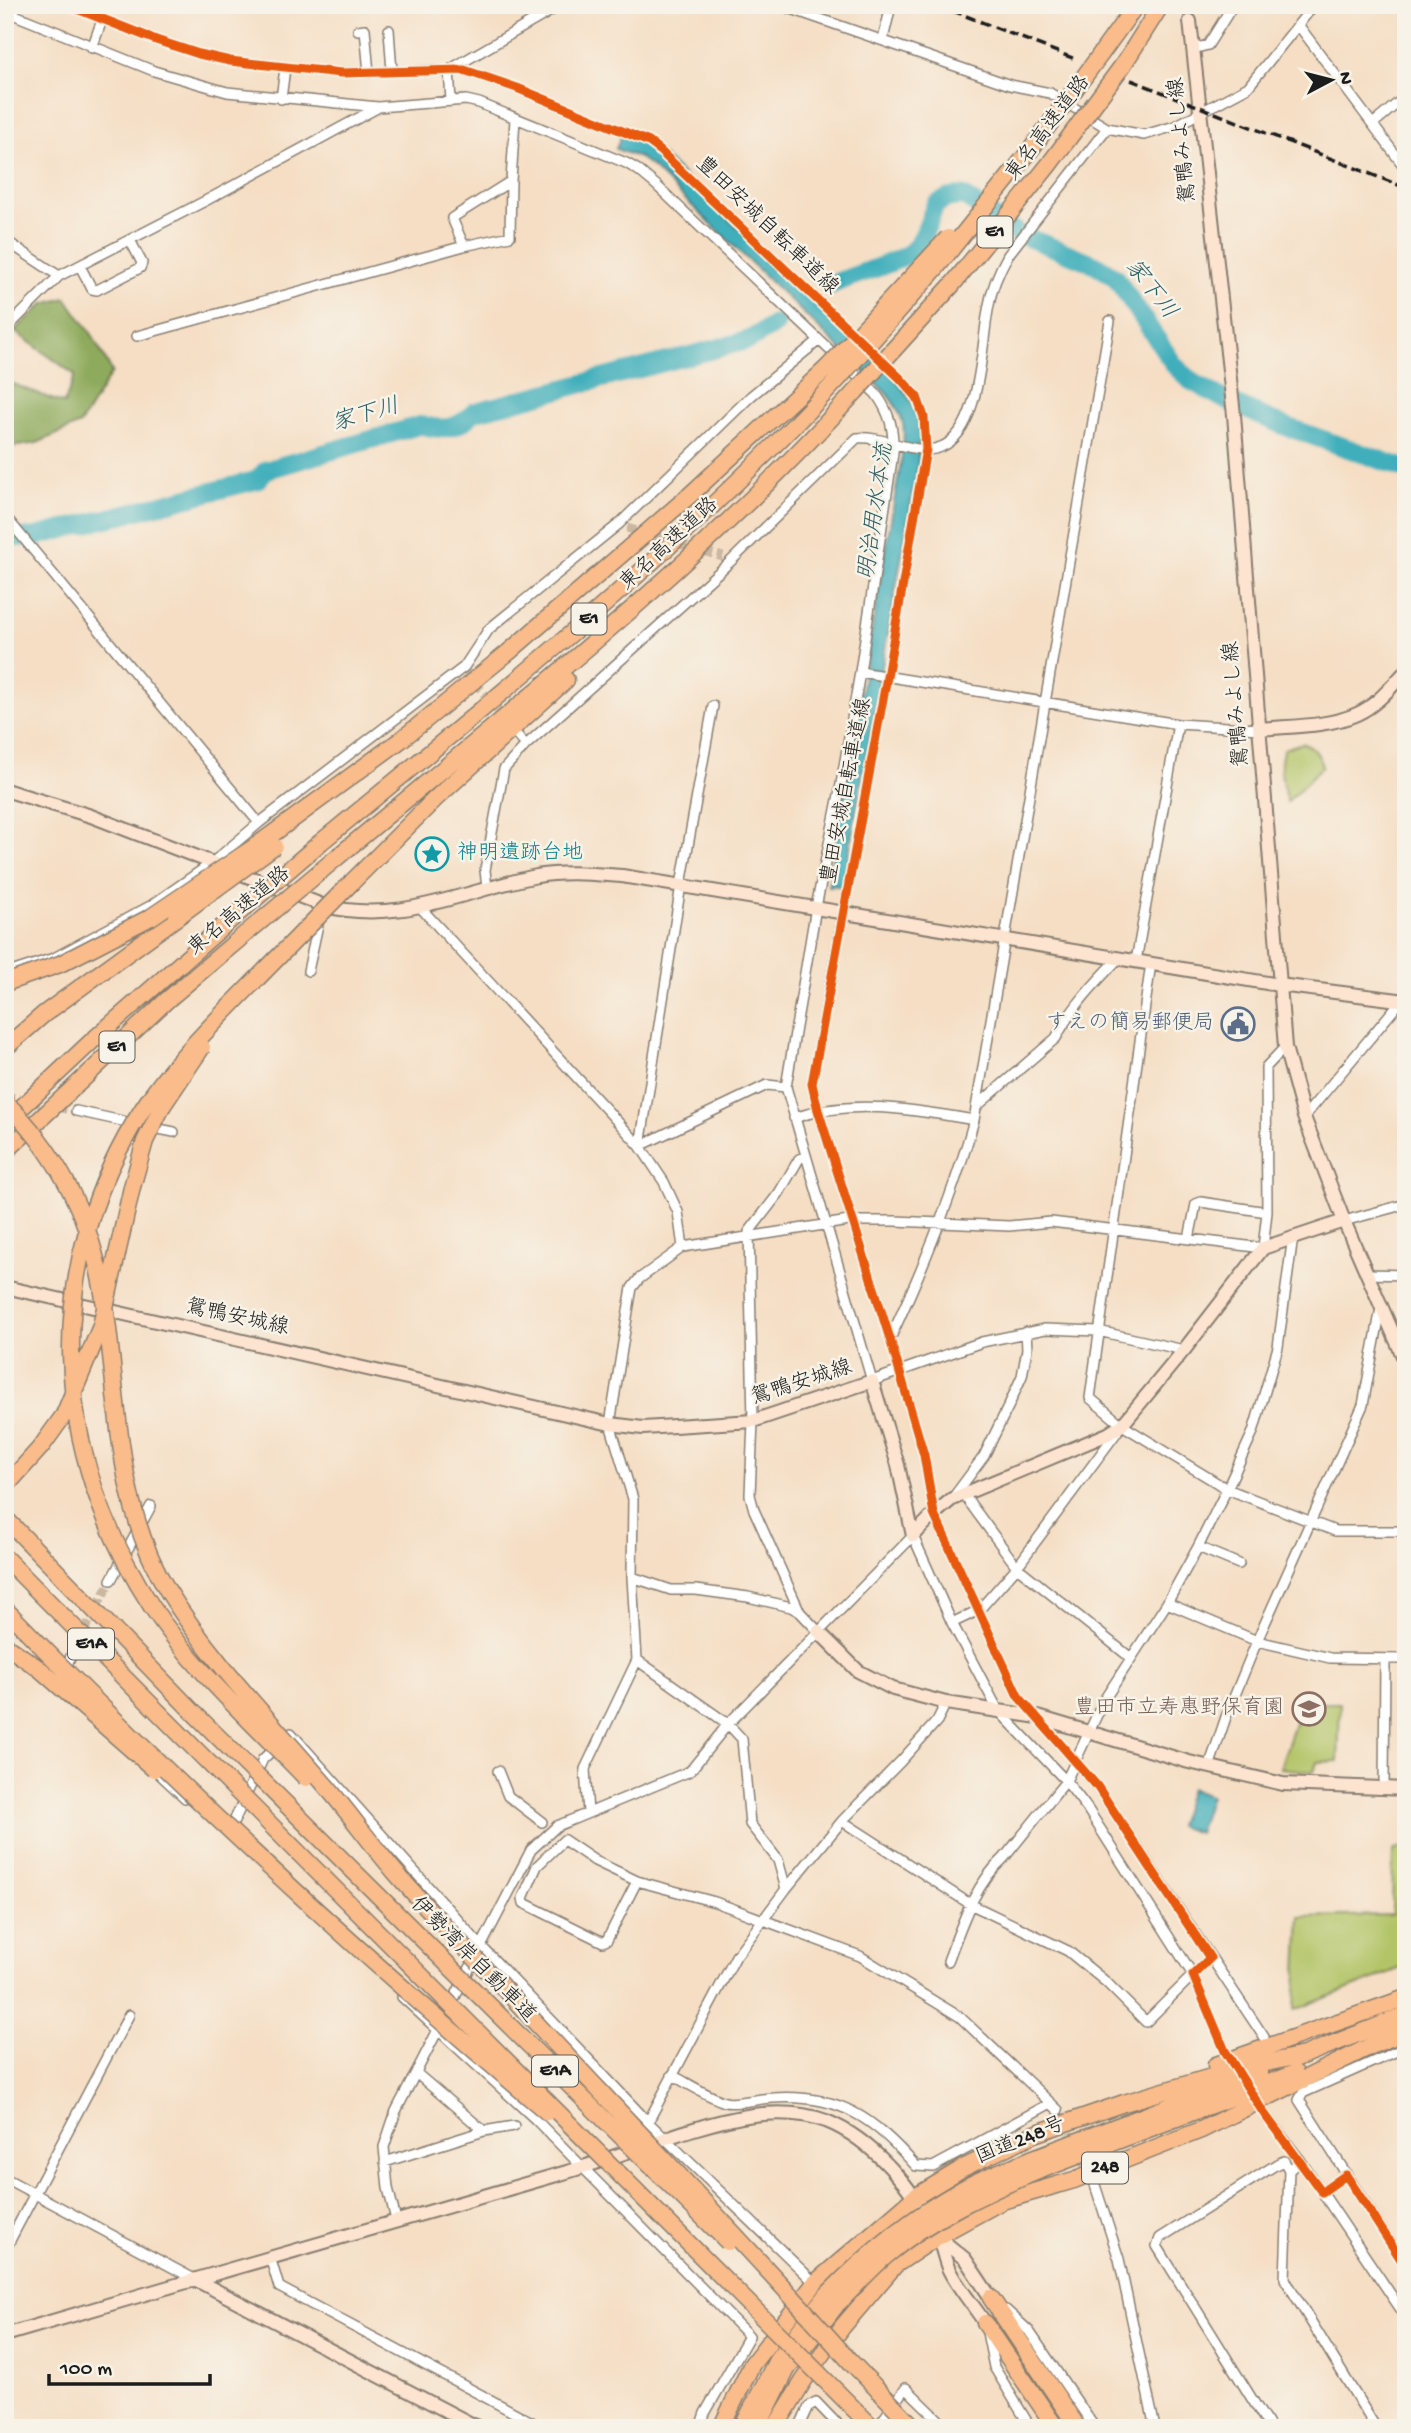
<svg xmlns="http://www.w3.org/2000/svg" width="1411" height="2433" font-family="'Gochi Hand','Klee One',sans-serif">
<rect width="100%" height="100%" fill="#f7f3e8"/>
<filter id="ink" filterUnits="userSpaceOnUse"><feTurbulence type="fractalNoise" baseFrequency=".0143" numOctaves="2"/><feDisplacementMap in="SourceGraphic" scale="14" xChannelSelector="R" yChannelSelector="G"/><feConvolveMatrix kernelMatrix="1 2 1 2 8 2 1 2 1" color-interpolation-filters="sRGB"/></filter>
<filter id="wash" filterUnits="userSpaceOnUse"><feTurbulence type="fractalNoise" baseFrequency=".00686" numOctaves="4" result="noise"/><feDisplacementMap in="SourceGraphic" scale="28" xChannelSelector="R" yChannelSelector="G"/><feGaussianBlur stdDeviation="1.57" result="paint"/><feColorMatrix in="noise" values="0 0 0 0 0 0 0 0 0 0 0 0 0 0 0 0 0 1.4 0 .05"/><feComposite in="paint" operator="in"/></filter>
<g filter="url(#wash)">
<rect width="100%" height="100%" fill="#f5dec4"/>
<path fill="#b3c468" stroke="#687042" stroke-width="2" d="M1302,743C1314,745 1320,756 1322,767L1287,802C1283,784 1277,767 1284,749Z
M1302,1703H1340L1338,1761L1317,1762L1314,1772L1280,1768Z
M1406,1845V1966L1295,2010L1300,1917L1392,1915L1393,1851Z"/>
<path fill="#8eaa5c" stroke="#55633c" stroke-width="2" d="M66,298L91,333L112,372L80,424L37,443L5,448V383H11L64,404L75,375L14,331L44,304Z"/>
<path fill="#40afbb" stroke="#2e666c" stroke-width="2" d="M622,134L649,145L661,154L894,378C920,408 922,425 918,464L843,886H828L831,874L830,870L901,462C906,430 907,417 885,392L651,166L640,158L616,149Z
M1190,1789L1210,1796L1198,1833L1178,1826Z"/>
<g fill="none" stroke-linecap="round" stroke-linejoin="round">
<path stroke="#40afbb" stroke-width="19" d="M831,285C851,275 900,263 913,250C924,239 930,219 935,205L948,198L963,196L1019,234L1095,264L1115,277L1175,366L1191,381L1227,401L1282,425L1406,469
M5,538L34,537L257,480L266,470L421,425C443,431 459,429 474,412L749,340L776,324"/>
</g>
</g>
<g filter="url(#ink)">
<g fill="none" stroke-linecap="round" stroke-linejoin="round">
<path stroke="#cab7a2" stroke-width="9" stroke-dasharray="9 4.5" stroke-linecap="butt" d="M627,528L723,557
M467,672L505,720
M5,1096L76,1111
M72,1654L111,1580
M1063,2121L1091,2178"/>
<path stroke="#cab7a2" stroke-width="12" stroke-dasharray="12 6" stroke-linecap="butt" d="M1188,5L1190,21"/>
<defs>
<path id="street" d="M780,5L1010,85L1050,93L1107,128
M5,11L154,71L227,92L378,107L466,100L479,103L626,163L638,170L656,185L876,394C890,413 894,429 893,453L860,672L840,790L816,907L786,1087L872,1381L982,1342L1045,1329L1098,1331L1184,1350
M1299,26L1406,169
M358,30L365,29L369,73
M389,30L392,72
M883,39L891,6L889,5
M92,48L102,20
M1193,49L1208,45L1233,5
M449,70L561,5
M449,70L451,101
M341,73L449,70
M281,99L285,68
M1374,123L1406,96
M511,181L452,218L464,246L510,236L511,181L515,119
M5,240L59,276
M80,266L92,289L97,290L140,268L142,263L130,240
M5,330L59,276L207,200L377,108
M137,336L464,246
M5,516L259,823
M860,672L1178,724L1260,729
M515,733L526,745
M487,888L485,870L504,769L526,745L730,562L857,438C883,435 918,457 941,447C982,431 981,342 989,305C992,286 999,271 1008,255L1107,128L1144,135L1175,126L1248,87L1314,5
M419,906L640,1146L664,1182L678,1212L683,1247
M843,913L812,1084L818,1110L890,1339L924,1455L934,1514L1018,1696L1097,1786L1264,2037
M1136,961L1178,724
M1151,963L1090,1398L1122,1425L1227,1489L1335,1531H1406
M308,971L319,920
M5,974L54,958L152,905L212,863L259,823L464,667L489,629L619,524L751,396L818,341
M976,1107L1056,1038C1071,1008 1096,982 1119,958
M76,1111L136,1124
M1304,1117L1406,995
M794,1118C851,1098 915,1110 974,1120
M149,1127L174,1132
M640,1146L681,885L713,706
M640,1146L767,1085L786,1087
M805,1156L799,1159L779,1193L749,1232L753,1421L750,1495L754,1510L800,1612L818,1631
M1344,1221L1406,1204
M1189,1239L1196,1204L1201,1202L1267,1212
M1368,1274L1406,1275
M890,1339C923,1268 953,1196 974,1120L1110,321
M964,1495L1017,1567L1131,1658
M952,1499L984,1456L1009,1405L1022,1376L1027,1349L1026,1332
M1198,1547L1239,1564
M632,1577L671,1590H696L748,1597L791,1607L800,1612
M111,1580L151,1506
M1167,1603L1257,1641L1330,1658L1406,1659
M952,1623L979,1610L1017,1567L1117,1432
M637,1660L728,1724L742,1739L750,1824L778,1860L786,1889
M64,1672L72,1654
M152,1767L185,1798
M1209,1767L1226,1717L1257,1641L1363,1405L1381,1308
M498,1771L508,1796L542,1822
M1384,1789L1385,1659
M588,1813L585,1769L637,1660L632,1577L633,1499L610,1424L630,1299L632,1288L639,1279L683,1247L849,1221H895L1009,1226L1051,1222L1263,1248L1267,1212L1266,1067L1285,1047
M842,1821L970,1904L1068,1951L1106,1982L1146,2022L1210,1958
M229,1832L263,1759L291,1733L481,1946L648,2122L815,2283
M637,1881L607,1940L603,1942L524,1903L523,1898L537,1866L564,1840L595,1861L637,1881L715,1902L860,1956L960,2017L1058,2110
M948,1961C962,1924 974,1885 1004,1858L1066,1781L1104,1700L1167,1603L1198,1547L1227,1489L1253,1432L1278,1347L1293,1236
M402,1997L535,2119L749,2336L705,2413L700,2428
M1406,2047L1303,2093L1299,2100L1406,2267
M416,2073L484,2131
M672,2075C689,2084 707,2096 725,2102C734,2105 761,2098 773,2098C841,2094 873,2118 916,2166L933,2167L1051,2103
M1263,2112L1301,2161L1406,2317
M648,2122L736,1956L786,1889L842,1821L901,1761L937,1721L946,1703
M1301,2161L1289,2170L1285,2279L1376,2428
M385,2162L484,2131L514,2126
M5,2178L196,2280
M1095,2185L1119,2259L1155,2428
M1322,2192L1346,2175
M396,2220L388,2188L384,2147L396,2111L531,1850L557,1826L690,1771L728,1724L913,1536L952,1623L998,1710L1066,1781L1087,1808L1193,1975L1225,2051
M5,2250L129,2015
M270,2257L279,2287L543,2428
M1006,2310L1029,2331L1095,2428
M987,2332L994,2367L1031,2428
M799,2428L809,2406L816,2402L841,2428
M877,2428L906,2388L947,2428
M1270,2428L1157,2246L1160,2238L1277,2164L1284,2161L1289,2170"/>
<path id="secondary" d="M1190,21L1234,415L1285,1047L1304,1117L1344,1221L1406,1363
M1260,729C1291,726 1328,727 1357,714C1377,705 1391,687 1406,671
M5,790L91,816L322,905C397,926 463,891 537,876C565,871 593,874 622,876L1279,985L1406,1001
M5,1287L610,1424L643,1428L753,1421L872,1381L898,1465L913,1536L934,1514L952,1499L1108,1434L1122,1425L1184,1350L1263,1248L1344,1221
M818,1631L858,1671L893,1689L946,1703L1038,1717L1189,1762L1283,1784L1406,1789
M938,2237L965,2259L991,2298
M196,2280L479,2428
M5,2335C190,2281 375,2226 560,2174C625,2156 687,2125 753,2115C777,2112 804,2113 826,2121C872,2139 916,2191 937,2235C943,2247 944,2261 950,2272C960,2290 974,2306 985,2323"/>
<path id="highway" d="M1100,55L1136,5
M1123,65L1161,5
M510,651L690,495L828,367
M321,842C501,695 681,548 839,378
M335,859C514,709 699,564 856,391
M352,882L435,799L566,680
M5,1048L44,1014L177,917
M5,1123L92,1041L220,929
M5,1152L166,1001L232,945
M5,1487L41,1447L64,1415
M5,1518L195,1714
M5,1558L177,1731
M1372,2045L1406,2032
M1294,2059L1406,2015
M1216,2065L1406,1998
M1031,2159L1260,2072
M1038,2171L1295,2073
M991,2298L1078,2428
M985,2323L1056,2428
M721,2428L752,2364L815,2283L915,2197L963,2168L1034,2134L1124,2103L1238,2069L1304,2055
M742,2428L778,2358L828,2294
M757,2428L787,2369L837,2304
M775,2428L804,2380L843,2326L895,2265L938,2236L1002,2201L1074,2180L1201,2130L1381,2041"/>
</defs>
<use href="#street" stroke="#887d70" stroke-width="12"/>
<use href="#secondary" stroke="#887d70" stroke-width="16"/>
<use href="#highway" stroke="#887d70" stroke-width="19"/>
<use href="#street" stroke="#fff" stroke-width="9"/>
<use href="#secondary" stroke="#fde4d0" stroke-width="12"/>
<use href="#highway" stroke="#f9bc8a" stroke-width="16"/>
<path stroke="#1c1c1c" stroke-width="3.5" stroke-dasharray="10 5" stroke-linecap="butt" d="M938,5L1075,59
M1131,80L1406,188"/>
<defs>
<path id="highway-bridge" d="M828,367L948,238
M839,378L936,268L1029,152L1100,55
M856,391L952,285L1048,166L1123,65
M177,917L274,846
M220,929L321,842
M232,945L335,859
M5,983L60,964L151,917L256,846L402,739L510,651
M5,1102C57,1152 89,1216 102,1287C120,1389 112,1500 168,1591C212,1663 272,1722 326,1786C350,1814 371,1844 395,1872C428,1910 463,1945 497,1981C616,2110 739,2235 855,2367
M64,1415L101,1326L132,1187L145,1141L163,1105L202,1047
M5,1609C176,1785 360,1955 547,2112
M5,1645L41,1670L154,1769
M195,1714L728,2242
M177,1731L873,2428
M306,1778C254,1724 194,1670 152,1607C50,1450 41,1265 144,1107C171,1066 205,1032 239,997C276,959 314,921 352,882
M828,2294C868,2253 911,2218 961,2190C983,2177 1008,2169 1031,2159
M837,2304C854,2288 870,2269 887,2255C932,2217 984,2193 1038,2171
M849,2360L915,2428"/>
</defs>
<use href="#highway-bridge" stroke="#887d70" stroke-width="19" stroke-linecap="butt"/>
<use href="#highway-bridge" stroke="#f9bc8a" stroke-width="16"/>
<defs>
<path id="cycleway" d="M67,5L156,40L199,54L230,61L341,73L464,70L517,88L649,142L657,148L900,378L917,397L924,417L926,449L887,677L812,1084L818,1110L890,1339L924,1455L934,1514L1018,1696L1097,1786L1210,1958L1193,1975L1225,2051L1263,2112L1322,2192L1346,2175L1406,2267"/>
</defs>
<use href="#cycleway" stroke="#f7f3e8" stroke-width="13"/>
<use href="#cycleway" stroke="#e8590c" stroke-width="9"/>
</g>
</g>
<defs>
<symbol id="sight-ring" viewBox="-11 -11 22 22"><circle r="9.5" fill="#f7f3e8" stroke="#0f9aa8" stroke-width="1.5"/><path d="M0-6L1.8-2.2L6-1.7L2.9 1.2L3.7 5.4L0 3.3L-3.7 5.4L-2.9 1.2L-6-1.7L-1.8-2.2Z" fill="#0f9aa8"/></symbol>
<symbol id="civic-ring" viewBox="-11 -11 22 22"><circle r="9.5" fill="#f7f3e8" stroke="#5c6f8a" stroke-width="1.5"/><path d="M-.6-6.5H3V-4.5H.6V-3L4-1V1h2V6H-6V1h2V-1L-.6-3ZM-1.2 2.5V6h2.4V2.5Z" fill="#5c6f8a"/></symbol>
<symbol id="school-ring" viewBox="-11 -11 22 22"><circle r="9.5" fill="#f7f3e8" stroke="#8d6e63" stroke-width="1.5"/><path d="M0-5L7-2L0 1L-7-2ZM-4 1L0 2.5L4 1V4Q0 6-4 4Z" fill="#8d6e63"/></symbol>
</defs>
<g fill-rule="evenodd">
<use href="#sight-ring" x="413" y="835" width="38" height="38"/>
<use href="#civic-ring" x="1219" y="1005" width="38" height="38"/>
<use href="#school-ring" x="1290" y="1690" width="38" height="38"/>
</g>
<g text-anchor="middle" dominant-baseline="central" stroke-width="5" stroke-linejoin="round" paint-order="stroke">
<g fill="#f7f3e8" stroke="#5e5c59" stroke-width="2">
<rect x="977.5" y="216.5" width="35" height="31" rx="5"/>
<rect x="571.5" y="603.5" width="35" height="31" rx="5"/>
<rect x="99.5" y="1031.5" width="35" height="31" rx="5"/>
<rect x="68" y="1628.5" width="46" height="31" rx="5"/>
<rect x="532" y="2055.5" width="46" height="31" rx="5"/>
<rect x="1082" y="2152.5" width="46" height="31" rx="5"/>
</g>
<g font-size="19" font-weight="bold" fill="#1c1c1c">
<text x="995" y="232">E1</text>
<text x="589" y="619">E1</text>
<text x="117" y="1047">E1</text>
<text x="91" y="1644">E1A</text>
<text x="555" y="2071">E1A</text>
<text x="1105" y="2168">248</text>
</g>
<g font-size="21" fill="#1c1c1c" stroke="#f7f3e8">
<text transform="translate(1049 129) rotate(-53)">東名高速道路</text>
<text transform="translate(1184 140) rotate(-96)">鴛鴨みよし線</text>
<text transform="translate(766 227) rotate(44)">豊田安城自転車道線</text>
<text transform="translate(670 545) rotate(-43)">東名高速道路</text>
<text transform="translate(1238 704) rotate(-95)">鴛鴨みよし線</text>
<text transform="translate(848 791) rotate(-79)">豊田安城自転車道線</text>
<text transform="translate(240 912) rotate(-40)">東名高速道路</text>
<text transform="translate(237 1319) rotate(12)">鴛鴨安城線</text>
<text transform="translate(802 1384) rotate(-18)">鴛鴨安城線</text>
<text transform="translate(472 1961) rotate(45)">伊勢湾岸自動車道</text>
<text transform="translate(1021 2142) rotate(-22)">国道248号</text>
</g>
<g font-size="21" fill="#0d838f" stroke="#f7f3e8" text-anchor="start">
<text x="457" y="854">神明遺跡台地</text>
</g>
<g font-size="21" fill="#4e5e75" stroke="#f7f3e8" text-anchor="end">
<text x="1214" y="1024">すえの簡易郵便局</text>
</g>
<g font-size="21" fill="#785e54" stroke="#f7f3e8" text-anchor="end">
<text x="1284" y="1709">豊田市立寿惠野保育園</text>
</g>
<g font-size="23" font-style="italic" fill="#2c5e64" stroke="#f7f3e8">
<text transform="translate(1150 290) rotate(52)">家下川</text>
<text transform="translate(366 416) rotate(-16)">家下川</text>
<text transform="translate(877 512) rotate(-82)">明治用水本流</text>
</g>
</g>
<rect width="1411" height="2433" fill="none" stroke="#f7f3e8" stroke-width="28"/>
<g transform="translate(1331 80) rotate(83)" stroke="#f7f3e8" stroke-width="5" paint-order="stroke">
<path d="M0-5L12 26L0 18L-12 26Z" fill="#1c1c1c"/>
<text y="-10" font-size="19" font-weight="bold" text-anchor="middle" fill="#1c1c1c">N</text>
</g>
<path d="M49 2374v10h161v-10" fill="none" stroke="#1c1c1c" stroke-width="3.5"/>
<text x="60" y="2374" font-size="21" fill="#1c1c1c" stroke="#f7f3e8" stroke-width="5" paint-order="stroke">100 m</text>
</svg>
